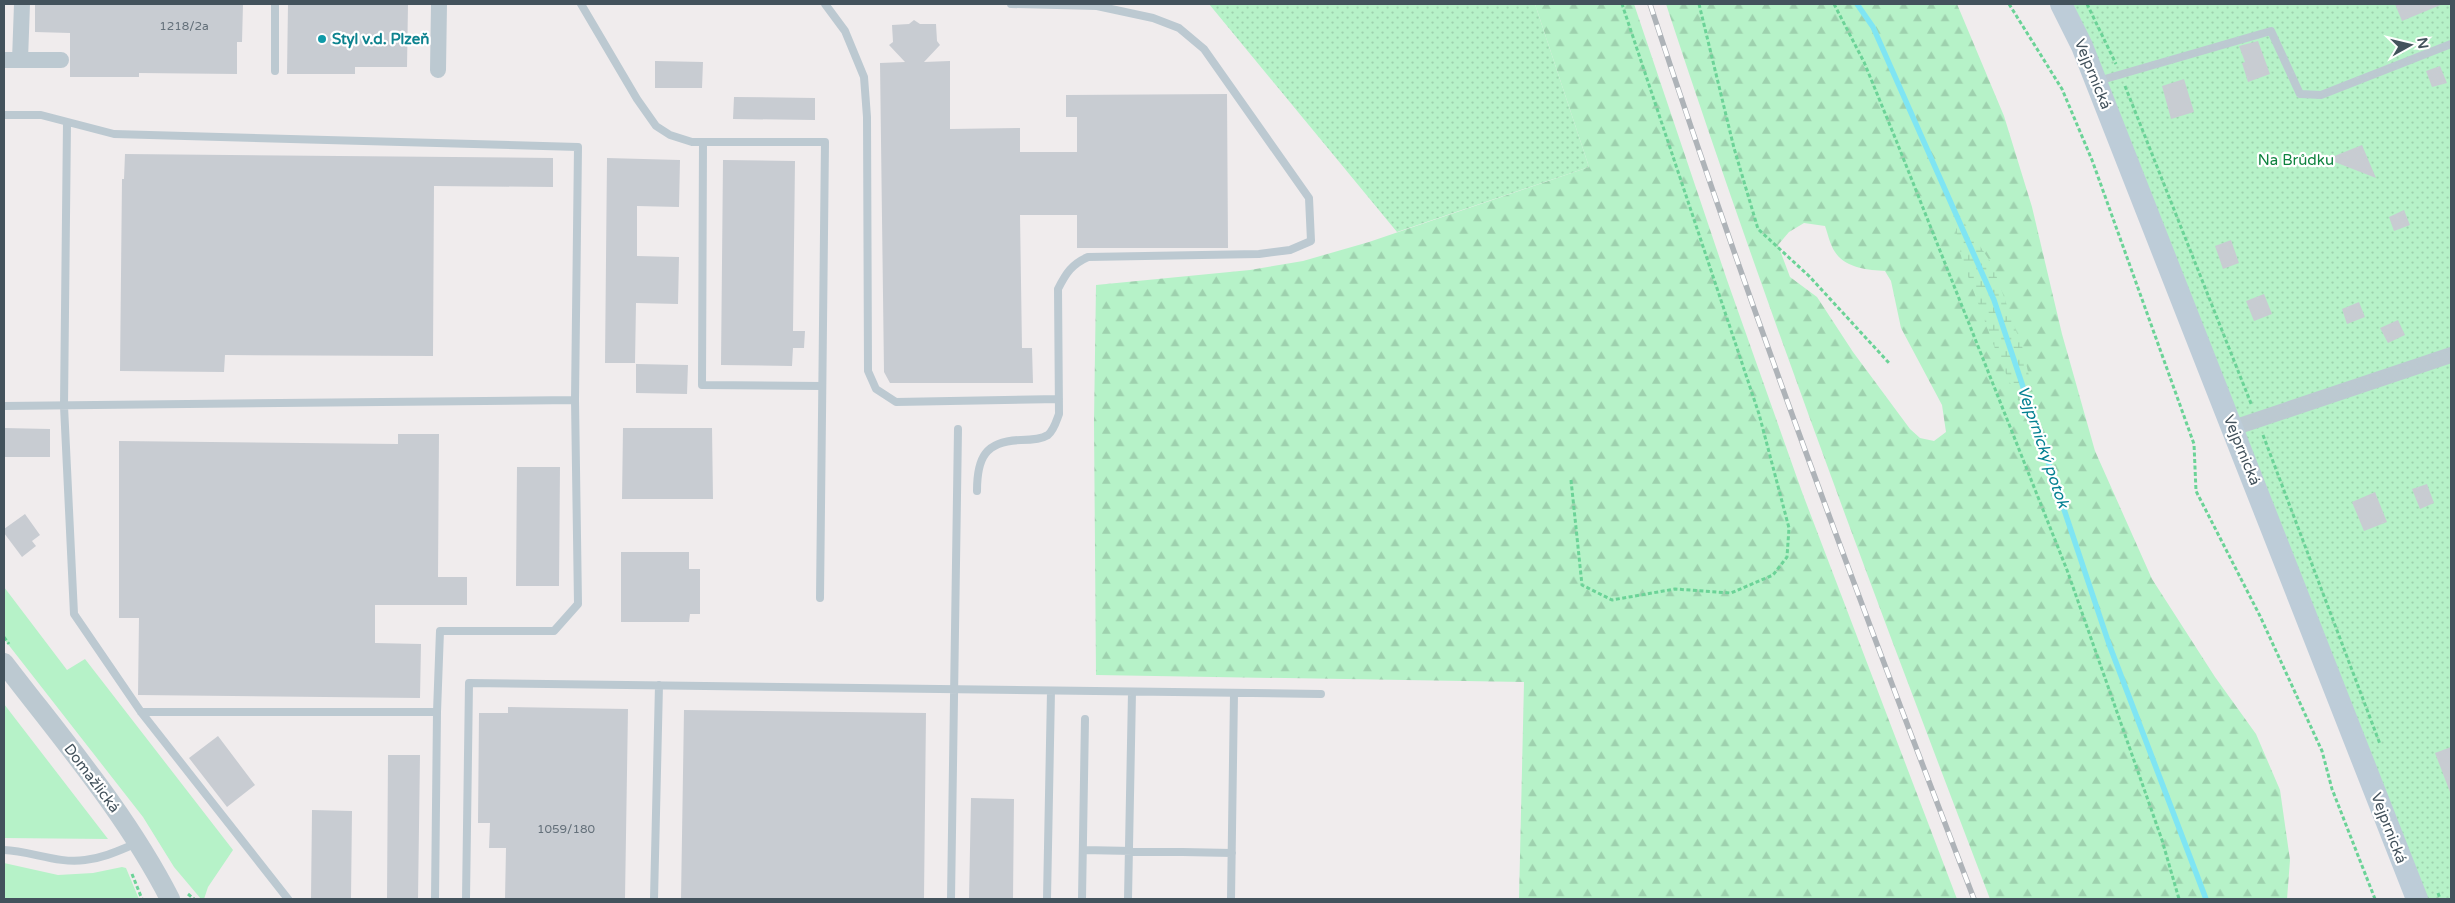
<svg xmlns="http://www.w3.org/2000/svg" width="2455" height="903" font-family="'Varela Round',sans-serif">
<defs>
<pattern id="forest-firs" width="22" height="20" patternUnits="userSpaceOnUse" patternTransform="scale(1.25)"><rect width="22" height="20" fill="#b6f2c8"/><path d="M5 1l3.5 6h-7zM16 11l3.5 6h-7z" fill="#9ed1ae"/></pattern>
<pattern id="wetland-marsh" width="20" height="14" patternUnits="userSpaceOnUse" patternTransform="scale(1.25)"><rect width="20" height="14" fill="#b6f2c8"/><path d="M1 5h8M5 5V1M11 12h8M15 12V8" fill="none" stroke="#9ed1ae"/></pattern>
<pattern id="garden-dots" width="8" height="8" patternUnits="userSpaceOnUse" patternTransform="scale(1.25)"><rect width="8" height="8" fill="#b6f2c8"/><path d="M2 2h.1M6 6h.1" fill="none" stroke="#9ed1ae" stroke-width="1.8" stroke-linecap="round"/></pattern>
</defs>
<rect width="100%" height="100%" fill="#f0eced"/>
<path fill="#b6f2c8" d="M4,587L67,670L85,659L233,850L208,887L204,899H201L174,867L143,817L4,639Z
M4,704L108,839L4,838Z
M4,863L58,875L93,873L122,867L126,868L139,899H4Z"/>
<path fill="url(#forest-firs)" fill-rule="evenodd" d="M1535,4H1634L1727,280L1802,492L1957,899H1519L1524,682L1096,675L1094,422L1096,285L1250,270L1303,261L1369,242L1589,167Z
M1666,4H1957L2004,116L2032,207L2062,334L2095,451L2152,579L2215,677L2256,734L2280,790L2290,860L2287,899H1990C1877,603 1765,306 1666,4ZM1804,223L1825,226C1828,234 1830,245 1835,252C1845,268 1868,270 1885,271L1891,281L1901,328L1942,405L1946,432L1934,441L1920,438L1910,429L1853,352L1817,297L1790,277L1778,245L1789,232Z"/>
<path fill="url(#wetland-marsh)" d="M1951,203L1992,264L2018,336L2019,333L2052,475L1997,354L1962,260Z"/>
<path fill="url(#garden-dots)" d="M1209,4H1535L1589,167L1397,232Z
M2061,4H2451V899H2417Z"/>
<g fill="none" stroke-linecap="round" stroke-linejoin="round">
<path stroke="#7fe5f3" stroke-width="5.5" d="M1857,4L1873,27L1994,300L2109,644L2206,899"/>
</g>
<path fill="#c8ccd2" d="M35,4H243L242,42H237V74L139,73V77H70V33L35,32Z
M288,4H408L407,67H355V74H287Z
M2395,4H2443L2402,21Z
M914,20L920,24H936L937,41L940,45L924,62L950,61V129L1020,128V152H1077V117H1066V95L1227,94L1228,248H1077V215H1020L1022,348H1032L1033,383H890L884,372L880,63L905,62L889,45L893,42L892,25L909,24Z
M2258,41L2270,74L2248,82L2242,63L2245,62L2239,46Z
M655,61L703,62L702,88H655Z
M2440,66L2447,83L2432,87L2426,71Z
M2184,79L2194,112L2171,119L2162,86Z
M734,97L815,98V120L733,119Z
M2362,145L2376,178L2327,159Z
M125,154L553,158V187L434,186L433,356L225,355L224,372L120,371L122,179H124Z
M607,158L680,160L679,207L637,206V256L679,257L678,304L636,303L635,363H605Z
M723,160L795,161L793,331H805L804,348H793L792,366L721,365Z
M2404,210L2410,225L2394,231L2389,217Z
M2231,240L2239,263L2223,269L2215,246Z
M2264,294L2272,314L2254,321L2246,301Z
M2359,302L2365,317L2347,324L2342,309Z
M2398,320L2405,335L2388,343L2380,328Z
M636,364L688,365L687,394L636,393Z
M4,428L50,429V457H4Z
M623,428H712L713,499H622Z
M398,434H439L438,577H467V605H375V643L421,644L420,698L138,695L139,618H119V441L398,444Z
M517,467H560L559,586H516Z
M2427,484L2434,503L2420,509L2412,489Z
M2375,492L2387,522L2364,531L2352,502Z
M25,514L40,535L32,541L36,546L22,557L4,533V529Z
M621,552H689V569H700V614H690L689,622H621Z
M508,707L628,709L625,899H505L506,848H489L490,823H478L479,713H508Z
M684,710L926,713L924,899H681Z
M218,736L255,785L227,807L189,758Z
M2451,747V792H2450L2435,753Z
M388,755H420L418,899H387Z
M971,798L1014,799L1013,899H969Z
M312,810L352,811L351,899H311Z"/>
<g fill="none" stroke-linecap="round" stroke-linejoin="round">
<path stroke="#6bd397" stroke-width="3" stroke-dasharray="4 2.5" stroke-linecap="butt" d="M1699,4L1734,148L1758,229L1809,276L1889,363
M1834,4L1864,62L1896,140L2067,570L2162,840L2179,899
M2009,4L2062,89L2092,160L2194,444L2196,491L2260,616L2322,751L2332,789L2375,899
M2087,4L2116,64
M2125,86L2252,406
M2263,435L2380,744
M1571,480L1582,585L1612,600L1675,589L1731,593L1773,575L1787,557L1789,528L1759,414L1622,4
M4,637L9,644
M132,874L142,899
M2438,893L2440,899
M188,894L194,899"/>
<path stroke="#bcc9d1" stroke-width="8" d="M581,4L637,99L656,126L670,135L692,142H825L820,598
M825,4L845,31L864,77L867,117L868,371L876,389L896,402L1059,399
M275,71V4
M2098,81L2271,31L2300,94L2321,95L2451,44
M4,115H41L114,134L578,147L575,400
M67,122L64,406L74,614L141,712L288,899
M703,142L702,385L822,386
M4,406L575,400L578,604L554,631H440L437,712L435,899
M977,491C977,458 985,441 1021,440C1029,440 1040,440 1048,435C1054,430 1056,422 1059,414L1058,289C1066,273 1072,264 1088,257L1259,254L1290,250L1311,241L1309,198L1204,49L1179,28L1153,18L1097,6L1011,4
M141,712H437
M4,850C31,851 58,864 85,860C104,858 120,850 137,843
M1083,850L1232,853
M466,899L469,683L1321,694
M654,899L659,685
M951,899L958,429
M1047,899L1051,691
M1082,899L1085,719
M1128,899L1132,692
M1231,899L1234,693"/>
<path stroke="#bcc9d1" stroke-width="16" d="M4,60H61
M20,60L22,4
M438,70L439,4
M2233,428L2451,355"/>
<path stroke="#bcc9d1" stroke-width="20" d="M4,663C63,740 126,813 170,899"/>
<path stroke="#bdccd8" stroke-width="22" d="M2061,4L2082,46L2417,899"/>
<defs>
<path id="rail" d="M1650,4C1749,306 1860,603 1974,899"/>
</defs>
<use href="#rail" stroke="#aeb3b8" stroke-width="5.5"/>
<use href="#rail" stroke="#fff" stroke-width="4" stroke-dasharray="11" stroke-linecap="butt"/>
</g>
<circle fill="#0f9aa8" stroke="#fff" stroke-width="2" cx="322" cy="39" r="5"/>
<g text-anchor="middle" dominant-baseline="central" stroke-width="4.5" stroke-linejoin="round" paint-order="stroke">
<g font-size="12" fill="#64707a">
<text x="184" y="26">1218/2a</text>
<text x="566" y="829">1059/180</text>
</g>
<g font-size="15" font-weight="bold" fill="#0d838f" stroke="#fff" text-anchor="start">
<text x="332" y="39">Styl v.d. Plzeň</text>
</g>
<g font-size="15" fill="#43525c" stroke="#fff">
<text transform="translate(2093 74) rotate(68)">Vejprnická</text>
<text transform="translate(2242 450) rotate(68)">Vejprnická</text>
<text transform="translate(92 778) rotate(53)">Domažlická</text>
<text transform="translate(2389 828) rotate(69)">Vejprnická</text>
</g>
<g font-size="15" fill="#0f833f" stroke="#fff">
<text x="2296" y="160">Na Brůdku</text>
</g>
<g font-size="16" font-style="italic" fill="#038092" stroke="#fff">
<text transform="translate(2043 447) rotate(71)">Vejprnický potok</text>
</g>
</g>
<rect width="2455" height="903" fill="none" stroke="#43525c" stroke-width="10"/>
<g transform="translate(2410 45) rotate(82)" stroke="#ffffff" stroke-width="4" paint-order="stroke">
<path d="M0-4L9 19L0 12L-9 19Z" fill="#43525c"/>
<text y="-8" font-size="14" font-weight="bold" text-anchor="middle" fill="#43525c">N</text>
</g>
</svg>
